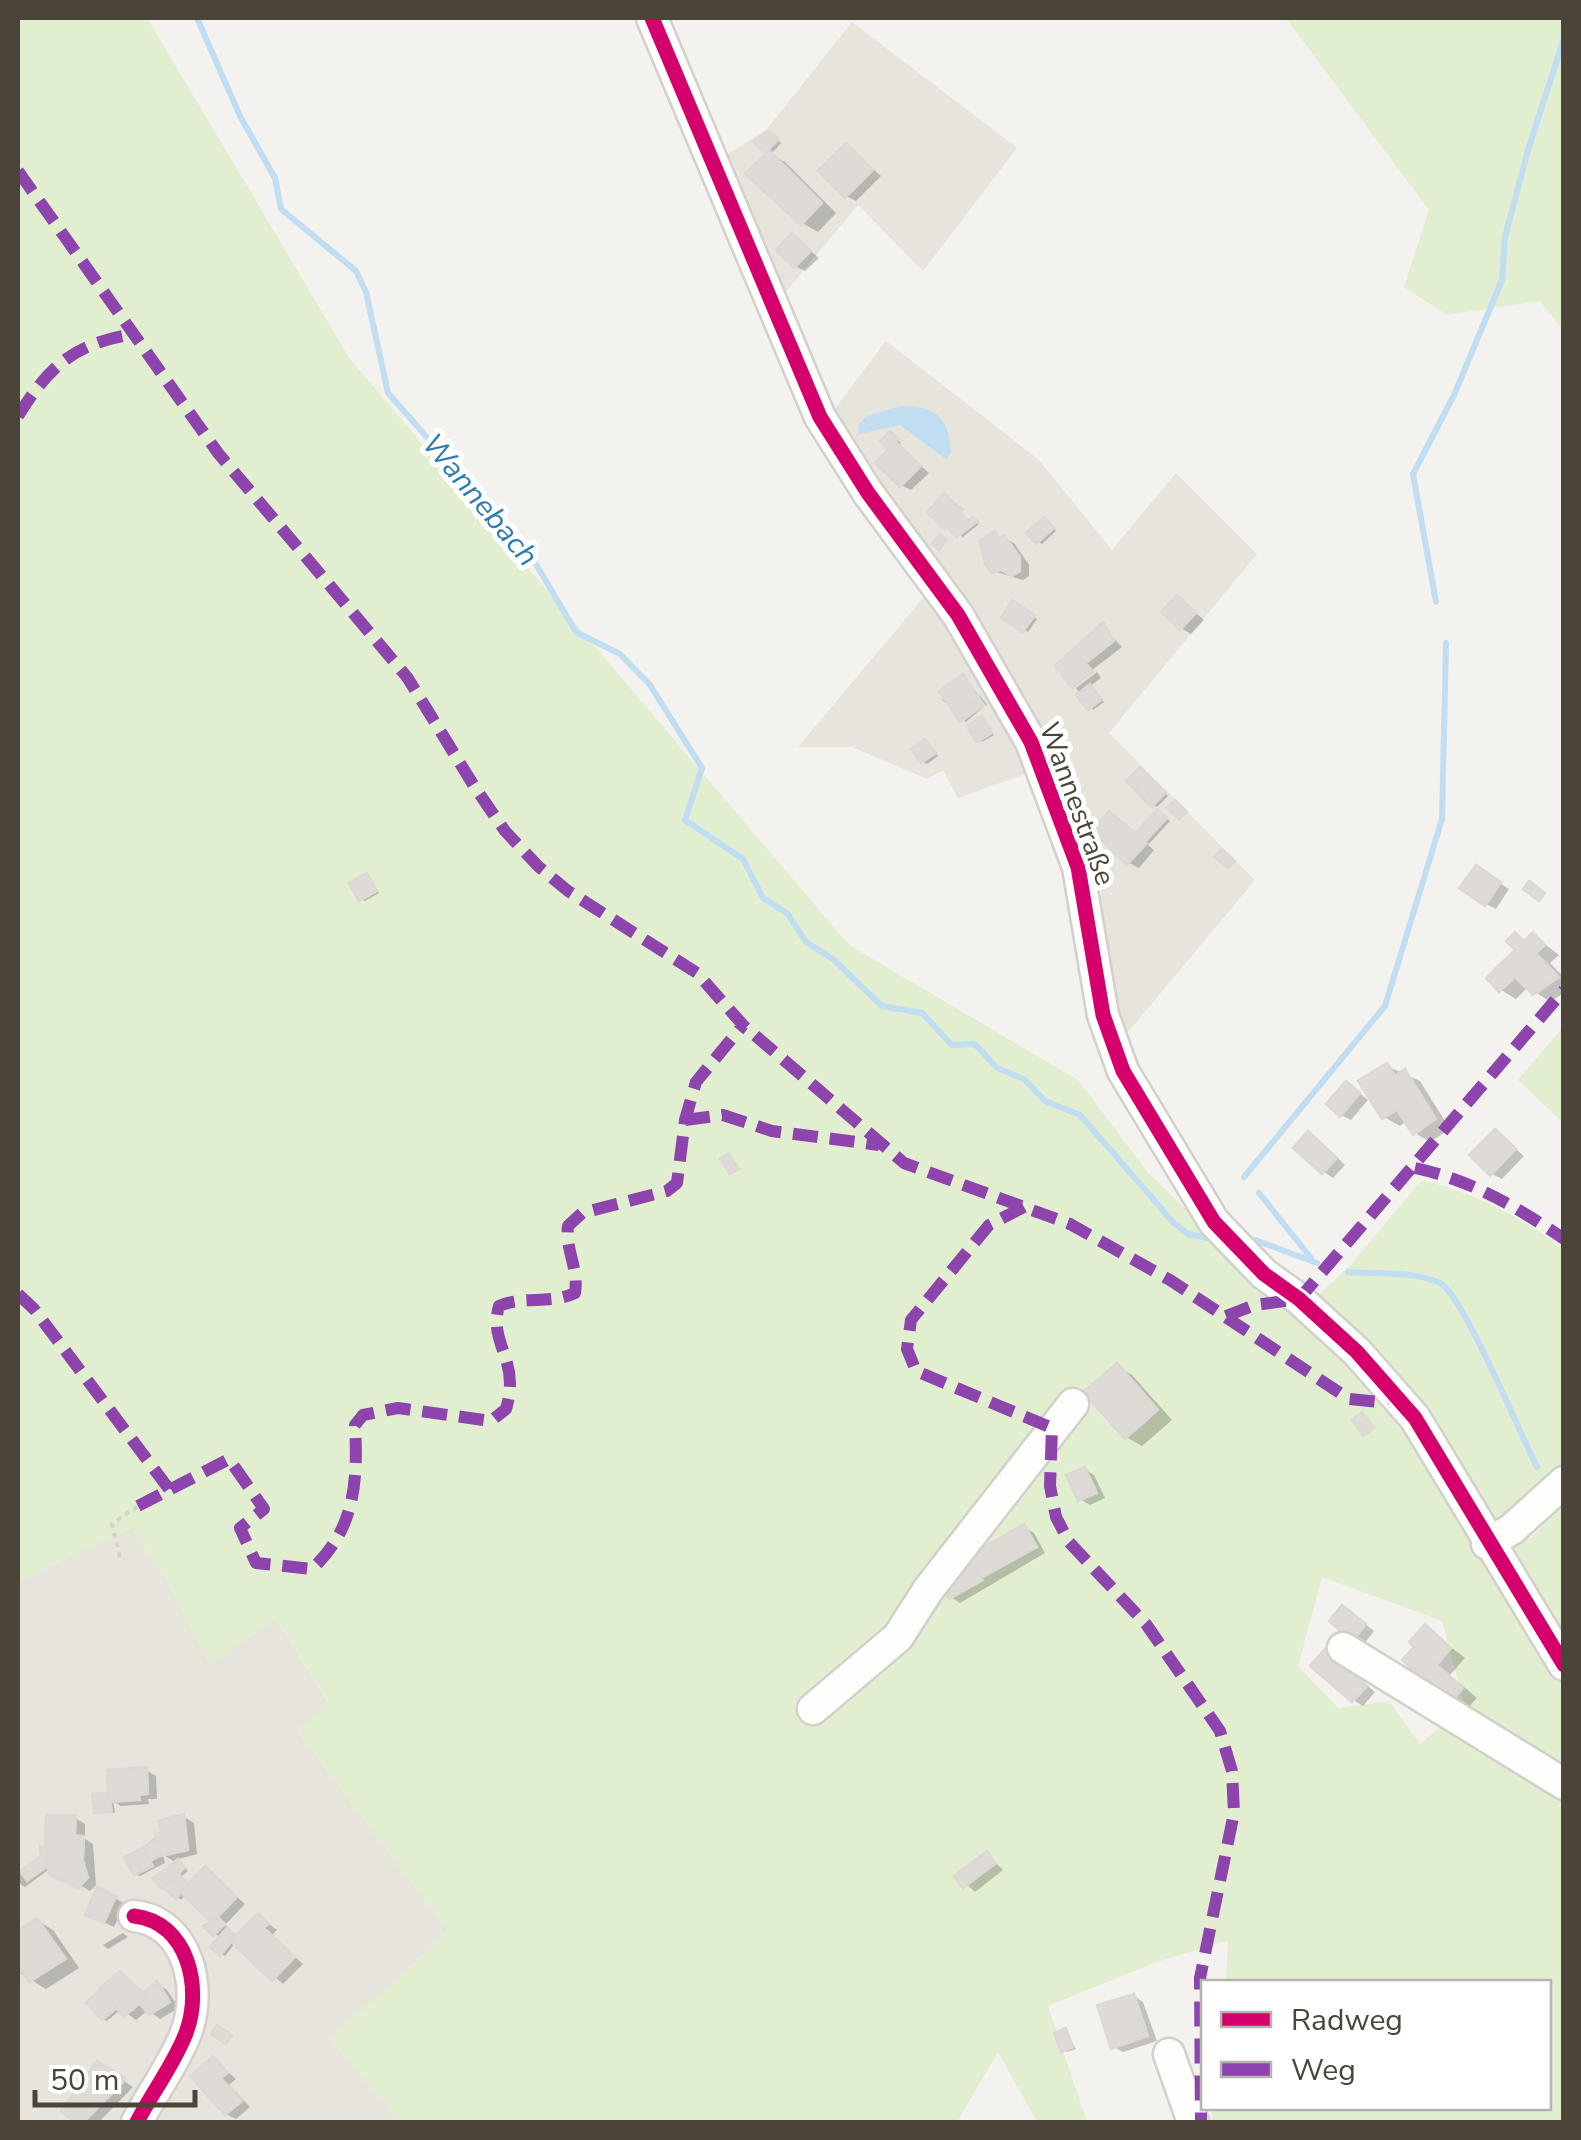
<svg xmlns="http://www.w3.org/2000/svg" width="1581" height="2140" font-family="'Nunito Sans',sans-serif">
<rect width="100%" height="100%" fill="#f4f2ee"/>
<path fill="#e7e4dc" d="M852,22L1017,148L923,271L858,205L780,299L720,159L767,129Z
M886,341L1038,459L1112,550L1176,473L1257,554L1109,733L1255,880L1123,1038L1111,995L1101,892L1056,763L958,798L943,770L927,779L852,747H798L945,572L866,466L833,411Z
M131,1528L165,1578L276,1618L329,1704L297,1731L448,1931L330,2040L401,2122H18V1581Z"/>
<path fill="#e1eecf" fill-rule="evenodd" d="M18,18H147L350,359L849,945L1078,1080L1148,1173L1395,1408L1313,1299L1347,1269L1422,1180C1474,1193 1520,1216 1563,1248V1465L1512,1518L1530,1539L1561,1506L1563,1509V2122H1211L1212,2108H1548V1982H1226L1228,1940L1154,1963L1048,2006L1087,2122H1037L998,2052L957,2122H401L330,2040L448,1931L297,1731L329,1703L277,1619L209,1664L165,1578L131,1529L18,1581ZM1322,1577L1442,1621L1465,1707L1420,1744L1389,1701L1338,1708L1298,1666Z
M1286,18H1563V330L1540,301L1447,315L1404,287L1429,210Z
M1563,1027V1123L1518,1080Z"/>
<path fill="#c0ddf1" d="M901,406C937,406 949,418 951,453L946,459L900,425L859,434L858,425L867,416Z"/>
<path fill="#0003" d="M774,136L781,143L771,154L785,162L836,213L818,232L802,223L770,153L757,141Z
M847,146L881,176L856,201L846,196Z
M793,236L819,258L805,271L795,266Z
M895,436L901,443L898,446L929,473L911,490L901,485L892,450Z
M948,499L970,524L973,520L979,524L963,537L931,512Z
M1048,522L1056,531L1042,544L1038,542Z
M994,534L1014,543L1029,565V576L1023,580L993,571Z
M1178,598L1204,620L1191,634L1181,628Z
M1013,604L1037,619L1028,632L1004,617Z
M1101,625L1122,647L1074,684Z
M1097,672L1101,678L1089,687L1104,702L1093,710L1076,688Z
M963,677L987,704L966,722L940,698L949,704Z
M982,719L994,735L982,742L978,740Z
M926,742L938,756L927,764L923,762Z
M1144,772L1168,796L1157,807L1153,805Z
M1158,812L1170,821L1148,845L1154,850L1139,868L1129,863L1137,835Z
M1486,874L1509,889L1496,909L1486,904Z
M367,876L379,893L365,901L361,899Z
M1515,935L1527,942L1533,935L1559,955L1550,963L1564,977V993L1550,1002L1528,987L1516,999L1501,990L1518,950Z
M1387,1066L1420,1081L1450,1129L1430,1142L1415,1133L1407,1121L1400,1126L1384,1117Z
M1356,1090L1368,1100L1351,1120L1341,1115Z
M1495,1132L1524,1156L1502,1179L1492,1174Z
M1318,1140L1345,1165L1333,1178L1324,1172Z
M1117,1366L1132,1375L1172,1420L1142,1446L1126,1437Z
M1085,1469L1094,1475L1105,1498L1090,1505L1080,1499Z
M1024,1527L1034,1533L1045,1553L960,1603L951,1597L976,1564Z
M1353,1614L1374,1631L1364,1644L1355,1638Z
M1425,1627L1465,1658L1450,1675L1477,1698L1467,1709L1452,1700L1418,1647Z
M1335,1658L1375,1692L1363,1706L1353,1700Z
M146,1770L156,1776L157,1799H148L149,1804L121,1806L113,1801L115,1813L96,1812Z
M184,1817L194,1823L197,1854L175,1860L188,1871L181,1877L190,1886L206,1870L245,1904L225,1925L237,1938L258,1916L277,1930L272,1935L303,1964L283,1984L236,1942L225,1956L221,1954L222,1938L215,1934L218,1928L186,1894L181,1900L157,1879L177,1863L163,1855L165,1863L140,1876L136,1874L127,1858Z
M75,1818L85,1824V1839L93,1844L96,1885L90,1891L51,1868L25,1887L21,1885L18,1876L48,1854Z
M987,1854L1003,1870L975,1892L957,1876Z
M115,1898L125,1904L114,1927L97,1919Z
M38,1921L53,1930L79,1968L46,1989L18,1972V1934Z
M123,1933L128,1937L108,1949L103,1945Z
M120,1974L146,1994L158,1984L167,1990L179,2008L160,2019L148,2010L136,2020L121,2009L107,2021L103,2019Z
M1134,1996L1143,2002L1157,2041L1123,2052L1114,2047Z
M1066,2031L1076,2049L1067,2052L1063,2050Z
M214,2059L236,2079L229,2085L250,2107L236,2119L226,2114Z
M98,2064L133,2087L99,2122H78L65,2110Z"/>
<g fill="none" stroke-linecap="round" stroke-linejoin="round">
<path stroke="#c0ddf1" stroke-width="6" d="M197,18L240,116L275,178L281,209L356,271L366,292L388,393L530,554L576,632L620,654L650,685L702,768L685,820L743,859L763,898L788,914L806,942L833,959L882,1006L922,1013L952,1045L975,1044L997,1068L1024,1079L1045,1101L1080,1115L1173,1222L1188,1234L1216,1240
M1436,602L1413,474L1454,395L1502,280L1505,237L1528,150L1563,41
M1244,1177L1385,1006L1442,819L1446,643
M1259,1193L1311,1258
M1255,1240L1317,1263
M1348,1272C1377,1274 1414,1271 1440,1283C1462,1293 1521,1436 1537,1467"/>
</g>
<path fill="#dedbd6" stroke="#dcd9d4" stroke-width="2.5" d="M769,131L779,139L765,153L753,141Z
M846,143L873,170L845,198L818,171Z
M769,150L822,203L801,225L745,174Z
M792,233L811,251L794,268L776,250Z
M890,431L899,439L888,450L880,441Z
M896,442L921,466L900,487L875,463Z
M944,493L953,502L936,521L927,512Z
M953,502L963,510L945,529L936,521Z
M960,513L968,521L973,517L978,521L957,537L947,527Z
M1044,517L1054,528L1036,544L1026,533Z
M994,531L999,538L1004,535L1020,557V571L1012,576L1001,570L992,573L985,564L980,541Z
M940,534L947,540L939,550L932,544Z
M1177,595L1196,613L1180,630L1161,612Z
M1012,600L1035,615L1023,632L1001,618Z
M1103,622L1114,641L1086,663L1093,672L1072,688L1055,666Z
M963,674L979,698L955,715L939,691Z
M1090,684L1096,692L1082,703L1076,695Z
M1096,692L1102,699L1088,710L1082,703Z
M979,698L984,705L960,722L955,715Z
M982,716L987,724L972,735L967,726Z
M987,724L992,733L977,742L972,735Z
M925,739L936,753L921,763L911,749Z
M1140,767L1148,775L1135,790L1126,781Z
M1148,775L1157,784L1143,799L1135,790Z
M1157,784L1166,792L1152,807L1143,799Z
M1175,800L1187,812L1179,819L1167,808Z
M1157,809L1167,818L1145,842L1136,833Z
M1109,811L1147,843L1127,865L1092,831Z
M1222,849L1235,861L1228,868L1214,857Z
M1476,865L1501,882L1485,906L1459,888Z
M367,873L377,891L359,901L349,883Z
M1529,881L1545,893L1539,901L1523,889Z
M1515,932L1524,941L1533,932L1545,945L1536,953L1559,977L1533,995L1515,977L1499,992L1486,978L1515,950L1506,941Z
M1387,1063L1395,1076L1405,1069L1436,1119L1413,1135L1397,1110L1382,1119L1358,1081Z
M1346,1081L1360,1093L1340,1117L1326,1104Z
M1495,1129L1516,1149L1490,1176L1469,1155Z
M1308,1131L1337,1158L1322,1174L1293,1148Z
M728,1153L739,1169L730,1174L720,1159Z
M1117,1363L1158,1410L1125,1439L1083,1392Z
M1362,1412L1374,1428L1363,1436L1352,1420Z
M1085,1467L1097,1493L1078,1501L1066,1475Z
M1024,1524L1037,1547L981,1578L969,1556Z
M973,1563L983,1580L949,1599L939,1582Z
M1342,1605L1366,1624L1353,1641L1329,1621Z
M1425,1624L1451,1648L1437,1665L1463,1688L1450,1703L1402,1660L1414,1647L1409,1642Z
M1325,1649L1367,1686L1352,1702L1310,1666Z
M147,1767L148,1794L139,1795L140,1800L109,1802L107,1770Z
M109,1793L112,1812L94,1813L92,1794Z
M184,1814L188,1850L161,1856L155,1834L161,1832L158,1821Z
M46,1815H76L75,1835L84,1836L83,1860L45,1859Z
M157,1839L161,1855L150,1861L143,1847Z
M40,1846L46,1847L48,1866L27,1881L20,1871L41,1856Z
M143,1847L153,1866L143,1871L133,1853Z
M987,1851L995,1864L963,1888L954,1876Z
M133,1853L143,1871L134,1875L124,1857Z
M45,1859L83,1860L88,1878L78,1888L50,1875Z
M178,1859L185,1868L161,1888L153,1879Z
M205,1866L237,1897L212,1923L180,1892Z
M179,1874L189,1884L176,1899L163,1887Z
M97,1887L116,1896L104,1923L85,1915Z
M258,1913L269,1924L264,1928L295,1957L272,1981L230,1941Z
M218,1917L225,1924L213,1936L203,1926Z
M37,1918L66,1959L29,1982L22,1971L18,1974V1931Z
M227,1928L236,1936L220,1956L210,1947Z
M120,1971L147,1997L124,2017L100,1988Z
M157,1981L170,2002L149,2015L140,2004L147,1997L143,1993Z
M101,1989L117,2008L102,2020L86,2002Z
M1134,1994L1148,2036L1111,2049L1097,2005Z
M217,2025L232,2035L226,2044L211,2034Z
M1066,2028L1073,2047L1061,2052L1054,2033Z
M213,2056L228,2073L221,2078L242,2101L225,2115L190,2076Z
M97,2061L126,2079L84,2122H75L61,2111Z"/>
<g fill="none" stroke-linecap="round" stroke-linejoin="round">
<defs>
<path id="minor" d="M652,18L820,417L868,493L958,615L1031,742L1078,867L1103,1015L1123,1071L1214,1222L1264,1274L1299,1299L1357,1352L1415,1418L1564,1665
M1487,1544L1512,1529L1564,1482
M1343,1648L1564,1784
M813,1709L898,1637L928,1590L1073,1404
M134,1916C188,1922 203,1988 186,2033C174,2064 152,2093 137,2122
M1169,2054L1193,2122"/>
</defs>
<use href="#minor" stroke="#d2d0cb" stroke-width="35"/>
<path stroke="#d3d2cc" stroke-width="4" stroke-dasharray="5 5" stroke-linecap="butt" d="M120,1557L112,1524L138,1506"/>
<use href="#minor" stroke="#fdfdfc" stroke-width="30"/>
<path stroke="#8e44ad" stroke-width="12" stroke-dasharray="25 12" stroke-linecap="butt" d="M18,171L218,453L407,677L474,786L505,831L539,867L568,891L697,973L743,1025L904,1163L1070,1224L1170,1280L1349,1399L1380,1402L1396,1395
M18,416C50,365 75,343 135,334
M685,1120L723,1115L772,1131L879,1145
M1415,1168C1471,1180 1517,1207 1564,1239
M1024,1207L989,1225L911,1320L907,1349L916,1371L1052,1428L1050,1486L1056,1517L1069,1542L1146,1624L1220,1731L1232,1771L1234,1813L1200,1978L1201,2122
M18,1294L34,1309L169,1489
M1226,1316L1255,1305L1299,1299L1564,990
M1563,1482H1564
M138,1506L229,1459L264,1509L240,1528L256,1563L312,1569C355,1529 358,1482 355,1425L363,1415L398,1408L491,1421L506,1409C521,1358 488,1346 499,1306C525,1295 549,1305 575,1293C579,1268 565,1250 568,1226L582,1213L667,1191L677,1183L685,1120L696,1082L743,1025"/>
<defs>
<path id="cycleway" d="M652,18L820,417L868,493L958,615L1031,742L1078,867L1103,1015L1123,1071L1214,1222L1264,1274L1299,1299L1357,1352L1415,1418L1564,1665
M134,1916C188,1922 203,1988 186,2033C174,2064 152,2093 137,2122"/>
</defs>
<use href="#cycleway" stroke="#fff" stroke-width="21"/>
<use href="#cycleway" stroke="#d6006c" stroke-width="15"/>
</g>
<g text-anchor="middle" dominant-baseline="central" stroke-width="10" stroke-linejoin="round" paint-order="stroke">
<g font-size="28" fill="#4b4439" stroke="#fff">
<text transform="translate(1077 804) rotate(70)">Wannestraße</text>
</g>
<g font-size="30" font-style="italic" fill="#2e7ab2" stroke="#fff">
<text transform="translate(480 500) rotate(50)">Wannebach</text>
</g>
</g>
<rect width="1581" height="2140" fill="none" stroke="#4b4439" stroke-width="40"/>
<rect x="1201" y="1980" width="350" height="130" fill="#ffffff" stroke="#b7b4b0" stroke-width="2.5"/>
<rect x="1221" y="2012" width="50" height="15" fill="#d6006c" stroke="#b7b4b0" stroke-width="2.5"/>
<text x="1291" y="2030" font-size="30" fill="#4b4439">Radweg</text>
<rect x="1221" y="2062" width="50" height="15" fill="#8e44ad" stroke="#b7b4b0" stroke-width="2.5"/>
<text x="1291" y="2080" font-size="30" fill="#4b4439">Weg</text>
<path d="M35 2090v15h160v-15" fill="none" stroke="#4b4439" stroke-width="5"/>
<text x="50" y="2090" font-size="30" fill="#4b4439" stroke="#ffffff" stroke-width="8" paint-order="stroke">50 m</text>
</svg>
